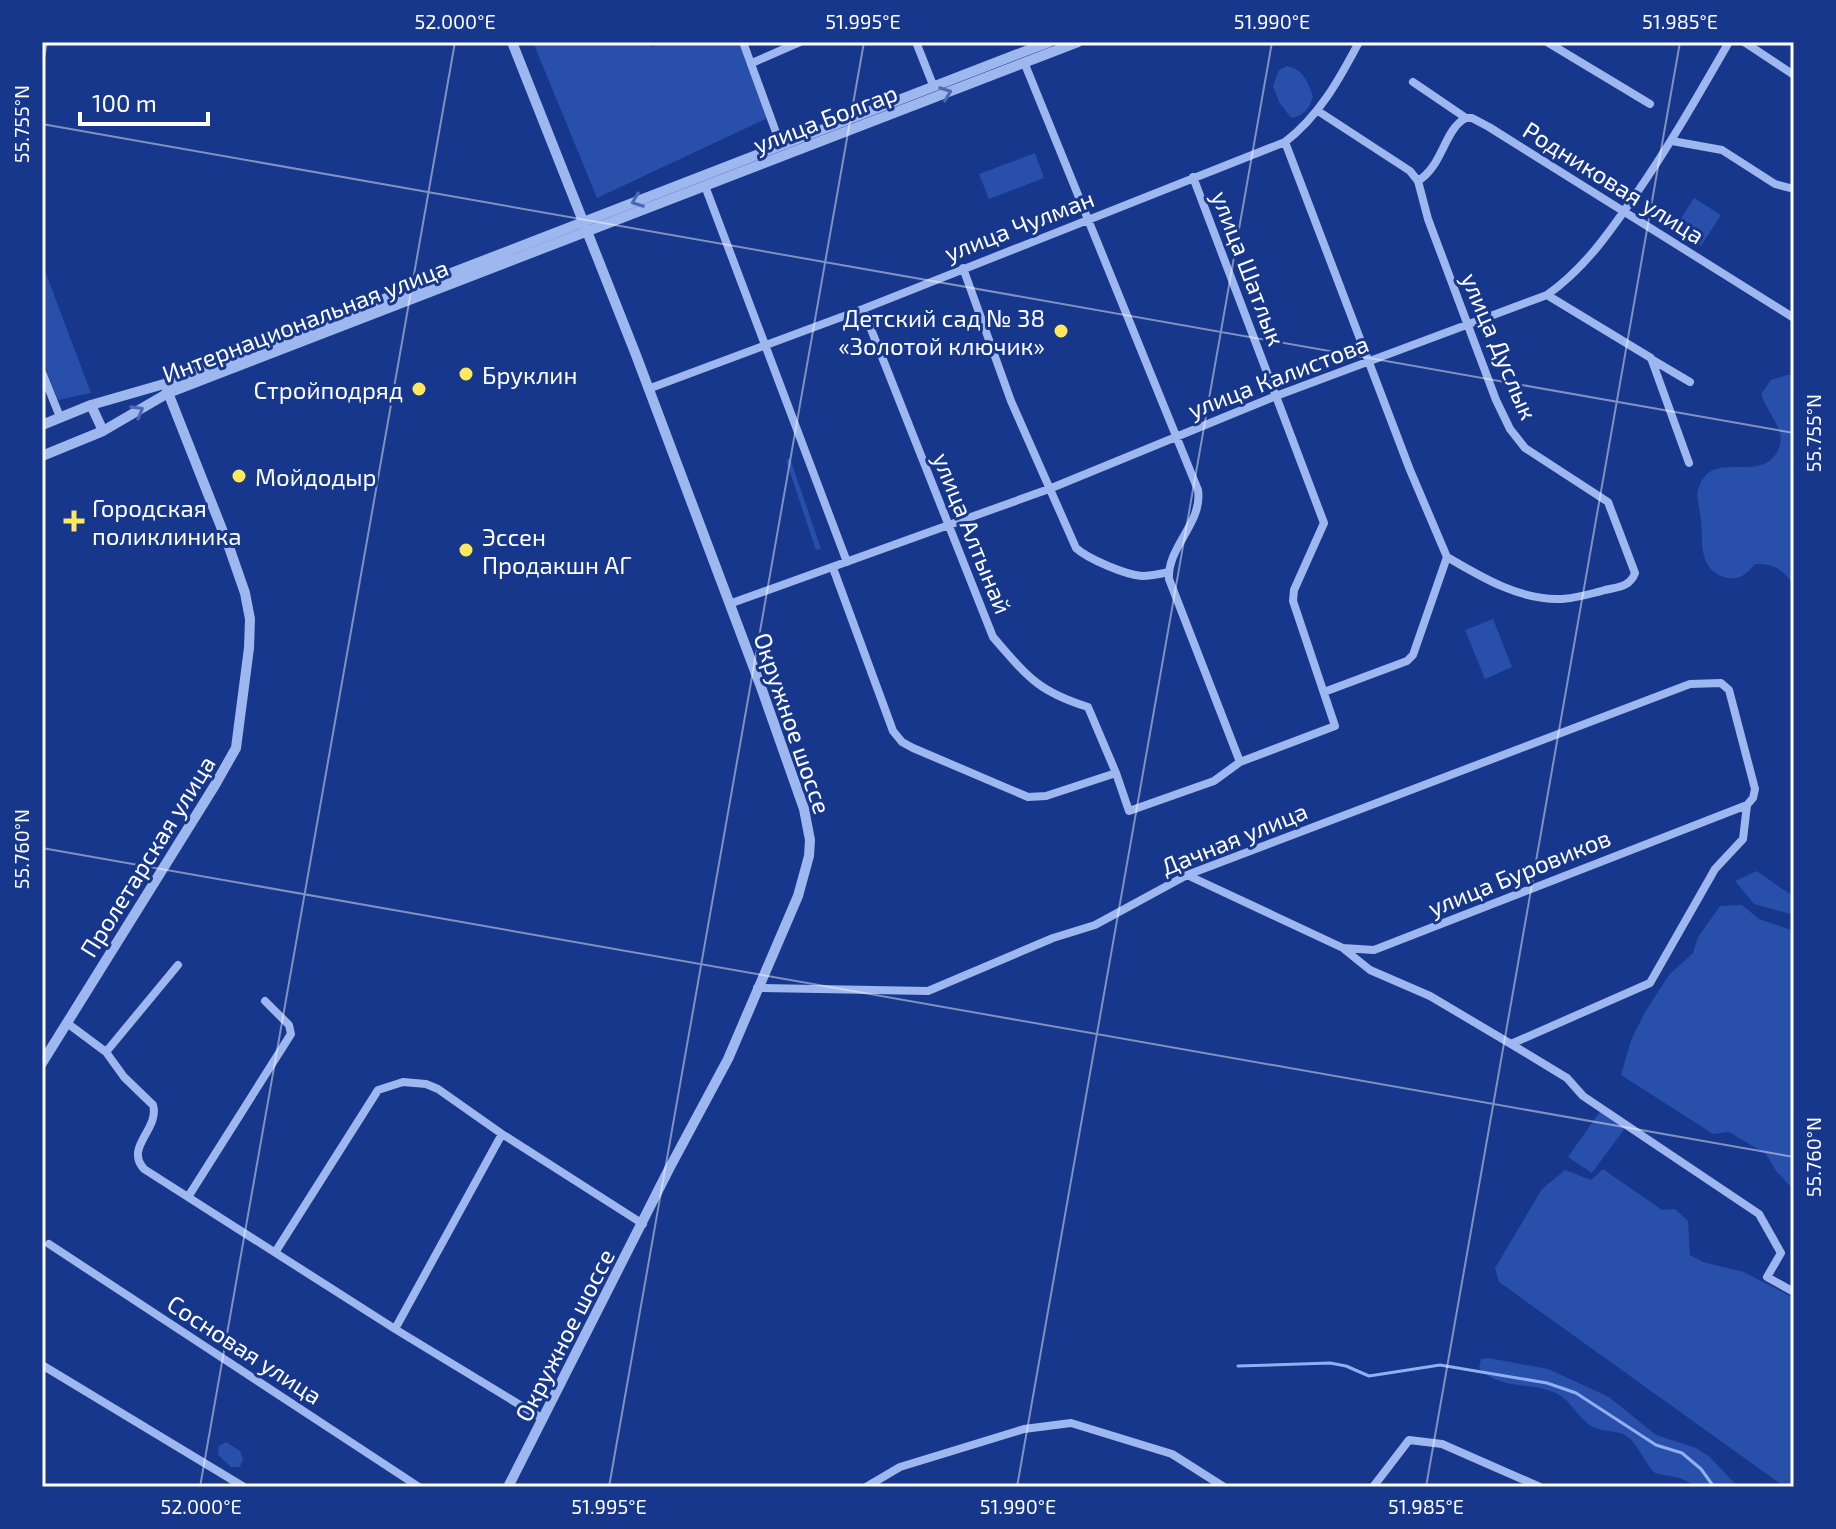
<svg xmlns="http://www.w3.org/2000/svg" width="1836" height="1529" font-family="'Exo 2',sans-serif">
<rect width="100%" height="100%" fill="#16378b"/>
<path fill="#284faa" d="M533,42H649L652,47L666,42H739L768,118L597,198Z
M1287,66C1303,69 1308,82 1313,96C1310,108 1304,116 1291,118L1279,102L1273,86L1279,70Z
M1035,153L1044,178L989,199L979,174Z
M1694,198L1721,215L1701,246L1674,229Z
M42,263L91,393L58,400L42,359Z
M1787,375H1794V585C1783,570 1774,563 1755,564C1748,573 1740,580 1728,578C1698,572 1703,544 1701,520C1700,512 1698,503 1697,495C1698,487 1702,478 1708,473C1725,459 1764,478 1777,452C1780,446 1782,440 1780,433C1776,420 1766,408 1761,394L1771,380Z
M790,458L821,549L816,550L786,460Z
M1493,619L1512,667L1485,679L1465,630Z
M1757,871L1794,897V915L1754,904L1735,881Z
M1742,905L1759,919L1794,931V1190L1776,1171L1766,1154L1729,1132L1713,1134L1621,1075L1631,1040L1645,1012L1669,975L1693,953L1698,937L1720,906Z
M1601,1110L1625,1128L1592,1173L1568,1157Z
M1603,1169L1662,1210L1675,1209L1688,1221L1690,1255L1703,1262L1744,1272L1794,1298V1487H1785L1499,1282L1495,1268L1542,1189L1565,1170L1591,1180Z
M1489,1358L1548,1369L1609,1397L1656,1435L1696,1448L1710,1457L1738,1487H1698L1680,1478L1655,1473C1644,1463 1640,1447 1629,1438C1620,1429 1604,1433 1593,1427C1578,1419 1572,1401 1556,1393C1531,1382 1499,1390 1479,1368L1481,1359Z
M226,1442L240,1451L243,1459L240,1467H231L218,1455L219,1446Z"/>
<g fill="none" stroke-linecap="round" stroke-linejoin="round">
<path stroke="#91aff2" stroke-width="3" d="M1238,1366L1330,1363L1346,1366L1369,1376L1440,1365L1547,1383L1576,1393L1656,1445L1682,1453L1701,1469L1714,1487"/>
<path stroke="#9eb7ef" stroke-width="8" d="M743,42L781,146
M916,42L933,85
M1547,42L1650,104
M1744,42L1794,75
M1024,62L1198,490C1203,523 1167,547 1169,579L1240,762
M752,63L800,42
M1413,82L1466,118H1472L1489,127L1794,318
M1318,111L1410,171L1418,181L1428,219L1496,400L1510,429L1525,448L1608,502L1635,573C1630,587 1618,587 1605,590C1591,594 1576,598 1562,599C1521,601 1481,577 1447,557
M1672,141L1722,150L1775,184L1794,189
M1285,142L1410,470L1447,557L1413,655L1407,661L1324,692
M1418,181C1443,166 1444,129 1466,118
M705,186L847,562
M963,268L1011,401L1076,548C1088,559 1126,575 1142,576C1151,576 1160,574 1169,572
M1547,295L1651,358L1689,463
M863,309L993,637C1027,676 1037,691 1088,707L1116,773
M1651,359L1690,382
M42,372L60,417
M648,389L863,309L1285,142C1319,116 1339,80 1359,42
M833,568L893,731L902,742L913,748L1028,797L1046,796L1116,773L1129,811L1214,781L1240,762L1335,726L1293,601L1294,590L1324,523L1193,177
M729,604L1049,489L1276,396L1547,295C1585,268 1609,233 1636,194C1670,145 1699,94 1729,42
M1344,949L1370,970L1430,996L1511,1044L1650,983L1715,869L1743,839L1747,805
M757,988L928,991L1053,938L1095,925L1187,875L1690,684L1721,683L1729,690L1755,789L1753,798L1747,805L1374,950L1343,948L1187,875
M67,1023L106,1052L124,1077L153,1105C160,1129 124,1147 144,1169L395,1329L543,1419
M1511,1044L1567,1078L1583,1096L1759,1214L1781,1253L1767,1277L1794,1292
M106,1052L178,965
M188,1197L291,1034L289,1025L265,1001
M49,1244L419,1487
M276,1251L378,1090L403,1082L426,1084L438,1089L502,1134L643,1224
M395,1329L502,1134
M42,1365L244,1487
M866,1487L900,1467L1024,1429L1071,1423L1172,1454L1224,1487
M1373,1487L1409,1440L1442,1444L1540,1487"/>
<path stroke="#9eb7ef" stroke-width="10" d="M91,405L103,431
M42,425L91,405L164,384L1049,42
M42,456L103,431L168,393L1078,42
M42,1063L215,785L236,748L249,648L250,619L245,593L229,547L167,390
M508,1487L669,1169L728,1059L798,896L809,856L810,840L804,809L761,687L636,355L512,42"/>
</g>
<defs><path id="oneway-chevron" d="M-2-3.5L2.5 0L-2 3.5" fill="none" stroke-width="1.6" stroke-linecap="round" stroke-linejoin="round" transform="scale(2)"/></defs>
<g stroke="#4c6ab3">
<use href="#oneway-chevron" transform="translate(946 93) rotate(-21)"/>
<use href="#oneway-chevron" transform="translate(637 201) rotate(159)"/>
<use href="#oneway-chevron" transform="translate(138 411) rotate(-30)"/>
</g>
<path fill="none" stroke="#fff" stroke-width="2" stroke-opacity="0.45" d="M42,69L47,42M42,124L1794,433M42,848L1794,1157M200,1487L455,42M609,1487L864,42M1017,1487L1272,42M1426,1487L1680,42"/>
<g fill="#ffe85d" stroke="#16378b" stroke-width="3">
<circle cx="1061" cy="331" r="8"/>
<circle cx="466" cy="374" r="8"/>
<circle cx="419" cy="389" r="8"/>
<circle cx="239" cy="476" r="8"/>
<path d="M70 509h8v8h8v8h-8v8h-8v-8h-8v-8h8z"/>
<circle cx="466" cy="550" r="8"/>
</g>
<g text-anchor="middle" dominant-baseline="central" stroke-width="6" stroke-linejoin="round" paint-order="stroke">
<g font-size="24" fill="#fff" stroke="#16378b">
<text transform="translate(825 118) rotate(-21)">улица Болгар</text>
<text transform="translate(1614 182) rotate(32)">Родниковая улица</text>
<text transform="translate(1019 225) rotate(-21)">улица Чулман</text>
<text transform="translate(1249 268) rotate(69)">улица Шатлык</text>
<text transform="translate(305 320) rotate(-21)">Интернациональная улица</text>
<text transform="translate(1500 346) rotate(67)">улица Дуслык</text>
<text transform="translate(1278 376) rotate(-21)">улица Калистова</text>
<text transform="translate(973 533) rotate(68)">улица Алтынай</text>
<text transform="translate(793 723) rotate(71)">Окружное шоссе</text>
<text transform="translate(1234 838) rotate(-22)">Дачная улица</text>
<text transform="translate(147 856) rotate(-58)">Пролетарская улица</text>
<text transform="translate(1519 872) rotate(-22)">улица Буровиков</text>
<text transform="translate(564 1335) rotate(-63)">Окружное шоссе</text>
<text transform="translate(245 1349) rotate(33)">Сосновая улица</text>
</g>
<g font-size="24" fill="#fff" stroke="#16378b" text-anchor="start">
<text x="1045" y="317" text-anchor="end">Детский сад № 38<tspan x="1045" dy="28">«Золотой ключик»</tspan></text>
<text x="482" y="374">Бруклин</text>
<text x="403" y="389" text-anchor="end">Стройподряд</text>
<text x="255" y="476">Мойдодыр</text>
<text x="92" y="507">Городская<tspan x="92" dy="28">поликлиника</tspan></text>
<text x="482" y="536">Эссен<tspan x="482" dy="28">Продакшн АГ</tspan></text>
</g>
</g>
<rect width="1836" height="1529" fill="none" stroke="#16378b" stroke-width="88"/>
<path d="M80 112v12h128v-12" fill="none" stroke="#ffffff" stroke-width="4"/>
<text x="92" y="112" font-size="24" fill="#ffffff" stroke="#16378b" stroke-width="6" paint-order="stroke">100 m</text>
<rect x="44" y="44" width="1748" height="1441" fill="none" stroke="#fff" stroke-width="3"/>
<g font-size="20" text-anchor="middle" fill="#fff">
<text x="455" y="29">52.000°E</text>
<text x="863" y="29">51.995°E</text>
<text x="1272" y="29">51.990°E</text>
<text x="1680" y="29">51.985°E</text>
<text transform="translate(22 124) rotate(-90)" y="7">55.755°N</text>
<text transform="translate(1814 433) rotate(-90)" y="7">55.755°N</text>
<text transform="translate(22 849) rotate(-90)" y="7">55.760°N</text>
<text transform="translate(1814 1157) rotate(-90)" y="7">55.760°N</text>
<text x="201" y="1514">52.000°E</text>
<text x="609" y="1514">51.995°E</text>
<text x="1018" y="1514">51.990°E</text>
<text x="1426" y="1514">51.985°E</text>
</g>
</svg>
